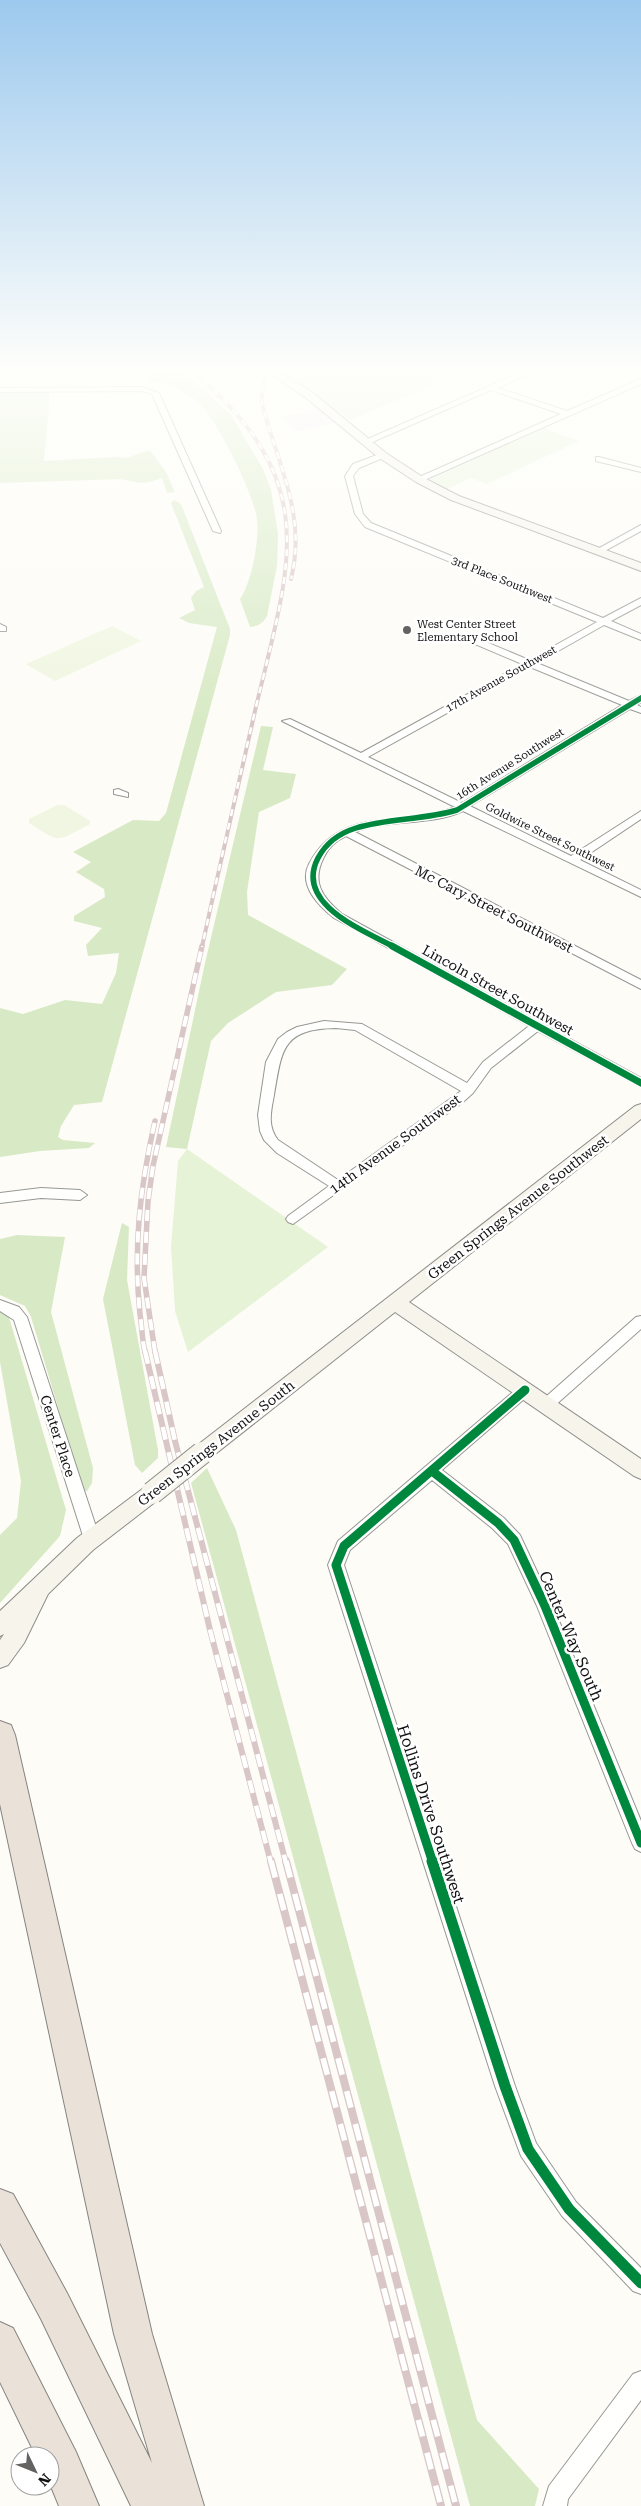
<svg xmlns="http://www.w3.org/2000/svg" width="641" height="2506" font-family="'Roboto Serif',serif">
<rect width="100%" height="100%" fill="#fdfcf7"/>
<path fill="#f5f0f3" d="M319,409L335,423L298,431L280,417Z"/>
<path fill="#e7f3d7" d="M544,428L579,441L487,484L471,478L447,489L429,480Z
M187,1149L328,1247L188,1352L175,1311L171,1247L178,1161Z"/>
<path fill="#d8eac5" d="M144,371H179L191,379L231,415L263,469L271,490L278,534L277,566L267,616C263,623 259,626 250,627L240,599C252,583 261,534 256,514C251,489 216,417 197,401C192,397 172,385 167,384C152,380 152,389 144,371Z
M40,392L50,394L44,461L116,457L127,458L150,450L166,472L175,492L167,493L162,478C141,486 140,482 120,479L0,483V393Z
M174,500L181,504L230,629V635L102,1102L74,1105L61,1126L58,1137L63,1140L95,1143L89,1148L40,1151L0,1157V1008L23,1014L65,1000L102,1004L116,973L119,953L88,956L86,945L102,928L74,921V916L105,897L104,889L76,872L91,862L73,852L133,820L159,821L166,813L217,627L189,623L179,618L195,610L191,598L196,591L204,587L171,503Z
M261,726L273,727L263,770L296,774L290,798L259,812L247,892L248,915L347,969L332,985L276,992L228,1023L211,1041L187,1149L166,1147L205,963Z
M122,1223L129,1227L127,1280L158,1450V1458L142,1473L135,1465L103,1299Z
M17,1235L65,1237L51,1312L93,1468L92,1483L87,1491H83L31,1317L25,1306L0,1295V1239Z
M0,1311L9,1317L66,1510L60,1536L0,1603V1535L17,1518L21,1481L0,1362Z
M207,1468L236,1530L477,2420L539,2489L535,2506H470L191,1483Z"/>
<path fill="#e9eedb" d="M279,371H469L350,420L294,379Z"/>
<path fill="#f0f6e1" d="M112,626L141,641L55,681L26,664Z
M58,805H64L90,821V824C55,842 62,844 29,823V819Z"/>
<g fill="none" stroke-linecap="round" stroke-linejoin="round">
<defs>
<path id="street" d="M524,371H534L498,388L567,411L641,379V384L420,482L416,480L417,478L561,414L491,390L370,443L363,441Z
M142,387L159,393L221,531L220,533L213,531L152,394L142,391L0,392V388Z
M382,453L386,455L385,457L359,468L353,476L363,514L371,523L603,618L641,598V605L611,621L641,634V640L604,625L537,663L629,701L641,695V702L637,705L641,707V713L630,709L470,806L571,856L641,811V819L580,860L641,890V897L463,811C429,827 389,818 355,832L641,980V989L346,836C337,840 328,848 324,857C311,882 322,897 342,914L641,1078V1087L538,1031L491,1068L473,1093L462,1103L293,1224L288,1222L286,1219L288,1216L329,1186L277,1153L264,1140L260,1131L258,1115L266,1062L278,1039L287,1032L297,1027L324,1021L362,1024L467,1083L483,1062L529,1026L334,918C319,906 298,885 309,864C340,804 403,828 455,807L282,721L290,719L361,753L522,664L461,638V634H467L529,660L597,622L365,527L355,514L345,476L353,464ZM530,667L622,705L462,803L368,757ZM336,1028L355,1030L461,1091L338,1180L278,1140C267,1126 271,1111 274,1095C282,1049 282,1029 336,1028Z
M599,457L641,468V472L596,461V457Z
M641,525V531L601,553L594,551Z
M0,624L6,627V631H0Z
M118,789L128,793V797L114,794V790Z
M41,1188L80,1190L87,1195L80,1200L41,1198L0,1203V1193Z
M0,1300L19,1307L27,1317L100,1539L98,1544L92,1546L86,1544L84,1539L14,1320L0,1311Z
M641,1316V1329L551,1409L546,1411L541,1409L539,1405L541,1401L636,1317Z
M525,1384L530,1386L532,1390L530,1394L442,1470L504,1518L520,1535L553,1606L641,1821V1852L635,1849L632,1843L537,1606L508,1544L492,1528L432,1480L350,1550L344,1565L515,2086L536,2143L576,2202L641,2268V2294L633,2291L562,2216L521,2156L495,2086L328,1565L338,1541L520,1386Z
M641,2371V2400L568,2499L567,2506H543L549,2486L633,2374Z"/>
<path id="secondary" d="M266,371H278L313,393L386,453L424,478L459,496L641,563V571L451,500L416,482L378,457L305,397Z
M641,1104V1119L409,1302L641,1459V1479L634,1476L395,1312L209,1459L202,1461L195,1459L192,1453L195,1447L635,1106Z
M152,1484L159,1487L163,1493L159,1499L93,1550L48,1594L24,1643L8,1665L0,1668V1640L4,1634L0,1636V1611L77,1538L145,1487Z"/>
<path id="highway" d="M0,1721L11,1725L15,1735L152,2334L204,2506H131L41,2319L0,2243V2189L13,2194L67,2293L152,2463L114,2334L0,1804Z
M0,2322L13,2328L76,2452L99,2506H59L50,2484V2456H36L0,2382Z"/>
</defs>
<use href="#street" stroke="#979795" stroke-width="2"/>
<use href="#secondary" stroke="#8e8d8b" stroke-width="2"/>
<use href="#highway" stroke="#858482" stroke-width="2"/>
<use href="#street" fill="#fffffe" fill-rule="evenodd"/>
<use href="#secondary" fill="#f6f4eb" fill-rule="evenodd"/>
<use href="#highway" fill="#eae1d8" fill-rule="evenodd"/>
<defs>
<path id="rail-far3" d="M192,371C325,483 290,563 255,711C237,789 219,868 202,947
M267,371L262,391V404C278,465 307,515 291,579"/>
<path id="rail-far2" d="M145,1352C142,1340 142,1327 140,1314C133,1247 140,1187 155,1121
M155,1352L144,1278L148,1201L153,1166L202,946"/>
<path id="rail-far1" d="M145,1351L210,1630L271,1863
M155,1351L175,1441L286,1863"/>
<path id="rail" d="M271,1861L441,2506
M286,1861L456,2506"/>
</defs>
<use href="#rail-far3" stroke="#d9c6c7" stroke-width="4"/>
<use href="#rail-far2" stroke="#d9c6c7" stroke-width="5.5"/>
<use href="#rail-far1" stroke="#d9c6c7" stroke-width="6"/>
<use href="#rail" stroke="#d9c6c7" stroke-width="8"/>
<use href="#rail-far3" stroke="#fff" stroke-width="2.5" stroke-dasharray="7" stroke-linecap="butt"/>
<use href="#rail-far2" stroke="#fff" stroke-width="4" stroke-dasharray="11" stroke-linecap="butt"/>
<use href="#rail-far1" stroke="#fff" stroke-width="4.5" stroke-dasharray="13" stroke-linecap="butt"/>
<use href="#rail" stroke="#fff" stroke-width="5.5" stroke-dasharray="17" stroke-linecap="butt"/>
<defs>
<path id="secondary-bridge" d="M152,1493L202,1453"/>
</defs>
<use href="#secondary-bridge" stroke="#8e8d8b" stroke-width="24" stroke-linecap="butt"/>
<use href="#secondary-bridge" stroke="#f6f4eb" stroke-width="22"/>
<defs>
<path id="cycleway-far3" d="M394,947C363,930 294,904 318,858C326,843 340,833 356,828C389,818 424,820 457,810L641,698"/>
<path id="cycleway-far2" d="M392,946L641,1083"/>
<path id="cycleway-far1" d="M432,1471L498,1523L514,1540L545,1606L641,1843
M433,1863L336,1565L344,1546L525,1390"/>
<path id="cycleway" d="M432,1861L505,2086L528,2149L569,2209L641,2283"/>
</defs>
<use href="#cycleway-far3" stroke="#fff" stroke-width="8"/>
<use href="#cycleway-far2" stroke="#fff" stroke-width="10"/>
<use href="#cycleway-far1" stroke="#fff" stroke-width="12"/>
<use href="#cycleway" stroke="#fff" stroke-width="14"/>
<use href="#cycleway-far3" stroke="#00873e" stroke-width="5.5"/>
<use href="#cycleway-far2" stroke="#00873e" stroke-width="7"/>
<use href="#cycleway-far1" stroke="#00873e" stroke-width="9"/>
<use href="#cycleway" stroke="#00873e" stroke-width="11"/>
</g>
<linearGradient id="sky" x2="0" y2="1"><stop stop-color="#9dc9ee"/><stop offset="0.51" stop-color="#fefefb"/><stop offset="1" stop-color="#fefefb" stop-opacity="0"/></linearGradient>
<rect width="641" height="722" fill="url(#sky)"/>
<circle fill="#646362" stroke="#fff" stroke-width="2" cx="407" cy="630" r="5"/>
<g text-anchor="middle" dominant-baseline="central" stroke-width="5" stroke-linejoin="round" paint-order="stroke">
<g font-size="11" fill="#111" stroke="#fff">
<text transform="translate(502 580) rotate(22)">3rd Place Southwest</text>
<text transform="translate(501 679) rotate(-29)">17th Avenue Southwest</text>
<text transform="translate(510 764) rotate(-32)">16th Avenue Southwest</text>
<text transform="translate(550 837) rotate(26)">Goldwire Street Southwest</text>
</g>
<g font-size="11" fill="#111" stroke="#fff" text-anchor="start">
<text x="417" y="624">West Center Street<tspan x="417" dy="13">Elementary School</tspan></text>
</g>
<g font-size="14" fill="#111" stroke="#fff">
<text transform="translate(494 909) rotate(27)">Mc Cary Street Southwest</text>
<text transform="translate(498 990) rotate(29)">Lincoln Street Southwest</text>
<text transform="translate(395 1144) rotate(-36)">14th Avenue Southwest</text>
<text transform="translate(518 1207) rotate(-38)">Green Springs Avenue Southwest</text>
<text transform="translate(58 1436) rotate(72)">Center Place</text>
<text transform="translate(216 1443) rotate(-38)">Green Springs Avenue South</text>
</g>
<g font-size="16" fill="#111" stroke="#fff">
<text transform="translate(571 1636) rotate(67)">Center Way South</text>
<text transform="translate(431 1814) rotate(72)">Hollins Drive Southwest</text>
</g>
</g>
<g transform="translate(35 2471) rotate(133)"><circle r="24" fill="#ffffff" stroke="#a0a0a0"/>
<path d="M0-4L9 19L0 12L-9 19Z" fill="#646362"/>
<text y="-8" font-size="14" font-weight="bold" text-anchor="middle" fill="#111111">N</text>
</g>
</svg>
